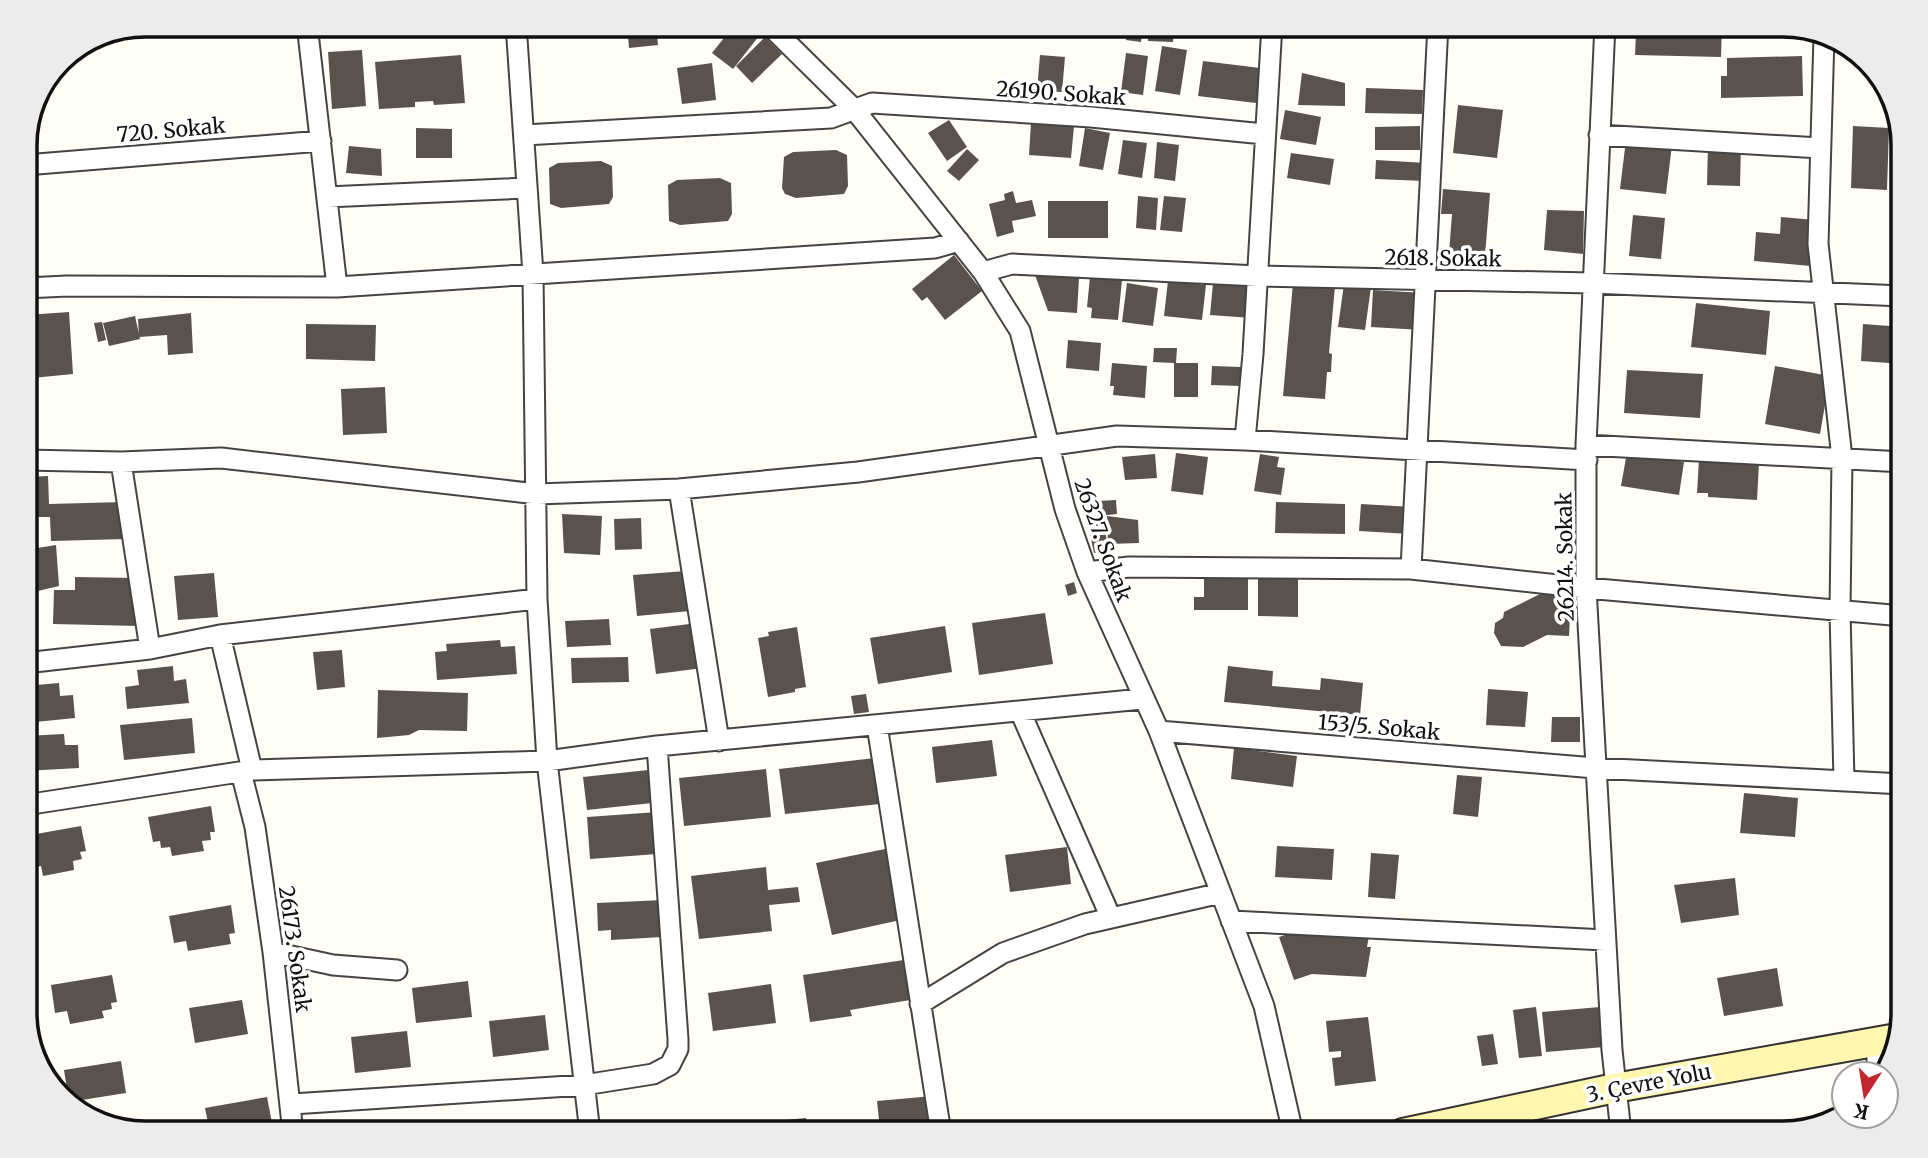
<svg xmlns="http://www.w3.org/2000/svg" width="1928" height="1158" font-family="Merriweather,serif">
<rect width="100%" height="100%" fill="#fffdf5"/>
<path fill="#5a524d" d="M627,24H656L658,45L629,48Z
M735,24H744L759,36L733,69L712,53Z
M1129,24H1143L1141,42L1126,40Z
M1149,24H1174L1173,42L1148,41Z
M1191,24H1258V33L1191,27Z
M1642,24H1722L1721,57L1635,55L1636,33H1642Z
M765,37L782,54L752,83L736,66Z
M1162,46L1187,50L1180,95L1155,91Z
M362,50L366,106L332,109L328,52Z
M1126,53L1148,56L1143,95L1121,92Z
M461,55L465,103L434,105L433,101L415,102V107L379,109L375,62Z
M1040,55L1065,57L1062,92L1037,91Z
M1802,56L1803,96L1721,98V76H1727V58Z
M1203,61L1260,68L1256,103L1198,96Z
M712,63L716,100L682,104L677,68Z
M1302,73L1345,83V106L1298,105Z
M1366,88L1423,90L1422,114L1365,113Z
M1458,105L1503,110L1497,158L1453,153Z
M1285,110L1321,117L1316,145L1280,139Z
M949,120L967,147L947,161L928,133Z
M1031,123L1074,126L1071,158L1029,155Z
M1420,126V150H1375V127Z
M1853,126L1889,128L1887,190L1851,188Z
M416,128L452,129V158H416Z
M1085,128L1110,133L1103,170L1079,166Z
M1123,140L1147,143L1142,178L1118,174Z
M1626,140L1672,145L1666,194L1620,189Z
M1157,142L1179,145L1175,181L1154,178Z
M1708,145H1741L1740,186L1707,185Z
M349,146L381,149L382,176L346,173Z
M967,149L979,160L959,181L947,171Z
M836,150L847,155L848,186L844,194L796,198L785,194L782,188L784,157L793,152Z
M1291,153L1334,159L1330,185L1287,178Z
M1376,160L1426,163L1425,181L1375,179Z
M601,161L612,166L613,197L609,204L561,208L550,204L549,168L558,163Z
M720,178L731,183L732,214L728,221L680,225L669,221L668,185L677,180Z
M1443,189L1490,193L1485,256L1449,253L1452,214H1441Z
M1013,191L1016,203L1032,200L1036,216L1012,221L1014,232L997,237L989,204L1005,200L1004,194Z
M1138,196L1158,198L1156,230L1136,228Z
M1164,196L1186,198L1182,232L1160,230Z
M1048,201H1108V238H1048Z
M1547,210L1584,211L1583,254L1544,250Z
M1633,215L1665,218L1661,259L1629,256Z
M1781,217L1815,220L1811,266L1754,261L1756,232L1780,234Z
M954,255L982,291L945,320L927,297L922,301L912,289Z
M1035,275L1079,278L1077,313L1048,311Z
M1090,277L1122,280L1118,320L1091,318L1092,308L1087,307Z
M1168,281L1206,285L1202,320L1164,316Z
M1127,283L1158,288L1153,326L1122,322Z
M1213,283L1254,287L1252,318L1210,315Z
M1293,283L1335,286L1329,353L1332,354L1331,372H1327L1325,399L1283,396Z
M1344,284L1371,287L1365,330L1338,327Z
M1373,290L1424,293L1422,330L1371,327Z
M1696,303L1770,311L1766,355L1691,347Z
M69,312L73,374L32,378L27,315Z
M191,313L193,353L168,355L167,335L139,337L138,319Z
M135,316L140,339L109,346L103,323Z
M102,322L106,340L98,342L94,323Z
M306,324L376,325L375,361L306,359Z
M1863,324L1903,327V364L1861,361Z
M1068,340L1101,343L1099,371L1066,368Z
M1154,348H1177L1176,363H1198V397H1174V363L1153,362Z
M1112,363L1147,366L1145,398L1113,395L1114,386H1110Z
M1212,366L1241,367L1240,386L1211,385Z
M1775,366L1830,376L1820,434L1765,424Z
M1627,370L1703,374L1700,418L1624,413Z
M385,387L387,433L343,435L341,389Z
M1627,452L1684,462L1679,495L1621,486Z
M1176,453L1208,457L1203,495L1171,491Z
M1155,454L1157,478L1125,480L1122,457Z
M1260,454L1279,457L1277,467L1285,468L1281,495L1254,491Z
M1699,459L1759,463L1757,500L1708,497V493H1697Z
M48,476L49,504L125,502L126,539L51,541L50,517H25V477Z
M1116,500L1117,514L1099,516L1098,501Z
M1276,502L1345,504V534L1275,533Z
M1361,504L1412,507L1410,534L1359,531Z
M562,514L602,516L600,555L564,553Z
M1107,516L1138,520L1139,543L1108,544Z
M1102,517L1109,550L1094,553L1087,520Z
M641,518L642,549L615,550L614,519Z
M56,545L59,586L25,594V550Z
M686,571L690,611L637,616L633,575Z
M214,573L218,617L178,620L174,576Z
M75,577L135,578L139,626L53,624L54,590H75Z
M1248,577V610H1194V597H1204V578Z
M1258,578H1298V617L1258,616Z
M1074,582L1077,593L1068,596L1065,585Z
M1540,594L1571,595L1569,636L1547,635L1523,647L1501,646L1494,633L1495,623L1503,618L1504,612Z
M1045,613L1053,664L979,675L972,623Z
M609,619L611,645L567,647L565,621Z
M697,623L703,668L656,674L650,629Z
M945,626L952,672L878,684L870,638Z
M797,627L806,687L795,689V692L768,697L758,638L769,636L768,632Z
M500,640L501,647L515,646L517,674L437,680L435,652L447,651L446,644Z
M342,650L345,687L317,690L313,652Z
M628,657L629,682L572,683L571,658Z
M173,666L174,681L186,679L189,703L127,709L125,687L139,685L137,670Z
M1228,666L1273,671L1272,686L1320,690L1321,678L1363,683L1360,715L1224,702Z
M59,683L60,696L73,695L75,718L25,723V686Z
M1488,689L1528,692L1525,727L1486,725Z
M378,690L468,693L467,731L419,730L409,735L377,738Z
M866,694L869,712L854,714L851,696Z
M1552,717H1580V742H1551Z
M192,718L195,753L124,760L120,725Z
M64,734L65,745H78L79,768L25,771V736Z
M992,740L997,776L936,783L932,747Z
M1234,748L1297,756L1293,787L1231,779Z
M875,758L880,804L785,814L779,769Z
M766,769L771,817L684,826L679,778Z
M648,770L652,803L587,810L583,777Z
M1457,775L1482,777L1478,817L1453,814Z
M1744,793L1798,798L1795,837L1740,833Z
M211,806L215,832H210L211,840L202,841L204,851L172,856L170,847L161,848L160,841L153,842L148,817Z
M658,812L657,854L590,859L587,817Z
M81,826L86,851L80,852L82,859L73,861L74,870L43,876L41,866L32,868L31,861L25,862V836Z
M1277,846L1334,849L1332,880L1275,877Z
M1067,847L1071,884L1010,892L1005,855Z
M890,848L905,919L832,935L816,863Z
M1371,853L1399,855L1395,899L1368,897Z
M766,867L768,890L798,887L800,902L769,905L772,931L699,939L691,876Z
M1735,878L1739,915L1681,923L1674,885Z
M664,900L662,937L611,940V930L598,931L597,903Z
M231,905L235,933L229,934L231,944L188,951L186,941L174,943L169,916Z
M1291,933L1369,936L1367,947H1371L1366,977L1312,974L1294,980L1279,937Z
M904,960L910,1000L850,1010L852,1016L810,1022L803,975Z
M1777,968L1783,1006L1724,1016L1717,978Z
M112,975L117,1002L111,1003L112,1009L102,1011L104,1018L70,1024L67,1011L55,1013L51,985Z
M468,981L472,1017L416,1023L412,988Z
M1901,983H1903V1012L1900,1011Z
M771,984L776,1023L713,1031L708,993Z
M242,1000L248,1034L195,1043L189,1008Z
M1536,1007L1542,1056L1519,1058L1513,1010Z
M1600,1007L1604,1047L1546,1052L1542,1012Z
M545,1015L549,1050L493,1057L489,1021Z
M1368,1017L1376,1081L1335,1086L1332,1058L1341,1057V1051L1329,1052L1326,1021Z
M407,1031L411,1067L355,1073L351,1037Z
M1493,1034L1498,1064L1482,1066L1477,1036Z
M121,1061L126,1093L69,1102L64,1070Z
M933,1096L937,1133H861L860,1122L879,1120L877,1101Z
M267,1097L274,1133H210L205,1108Z
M806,1118L808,1133H755L754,1123Z"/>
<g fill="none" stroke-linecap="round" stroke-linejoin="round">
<defs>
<path id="minor" d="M307,24L337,287
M516,24L533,274L537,599L547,761L590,1133
M768,24L854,109L983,272L1020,331L1065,509L1087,572L1159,731L1264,1006L1293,1133
M1605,24L1586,445V588L1612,1050L1621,1133
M1824,36L1818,244L1842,458L1840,611L1844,781
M524,135L831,118L872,103L1091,117L1264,134
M1599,135L1820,148
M25,165L321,141
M327,197L527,188
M983,272L1012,264L1258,276L1591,283L1903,296
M25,288L67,286L337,287L935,248L959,241
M1245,440L1253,354L1272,24
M1586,445L1903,462
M25,460L121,462L221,458L537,494L679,489L858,472L1117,436L1245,440L1587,460
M121,462L150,649
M679,489L719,741
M1411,569L1438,24
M1087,572L1129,567L1411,569L1586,588L1903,616
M220,635L252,770
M25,663L150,649L220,635L537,599
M1020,711L1111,918
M877,725L941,1133
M1159,731L1595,768L1903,784
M241,772L255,827L273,952L293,1133
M25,805L252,770L547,761L657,746L1142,699
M1231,921L1605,940
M273,952L333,965L397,970
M920,1004L1003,953L1085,924L1221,893
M1877,1042V1074
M292,1104L584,1085L653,1074L670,1065L678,1049V1039L657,746"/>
<path id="secondary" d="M1403,1133L1615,1088L1897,1038"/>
</defs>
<use href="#minor" stroke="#444" stroke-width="23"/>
<use href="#secondary" stroke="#333" stroke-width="32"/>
<use href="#minor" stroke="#fff" stroke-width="19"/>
<use href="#secondary" stroke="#fff6b0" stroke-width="28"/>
</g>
<g text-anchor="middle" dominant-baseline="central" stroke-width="7" stroke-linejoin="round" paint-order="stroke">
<g font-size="21" fill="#111" stroke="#fff">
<text transform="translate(1061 93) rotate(4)">26190. Sokak</text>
<text transform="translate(171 130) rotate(-5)">720. Sokak</text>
<text transform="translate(1443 258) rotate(1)">2618. Sokak</text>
<text transform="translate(1103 540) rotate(70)">26327. Sokak</text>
<text transform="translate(1565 557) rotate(-91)">26214. Sokak</text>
<text transform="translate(1379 727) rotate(5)">153/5. Sokak</text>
<text transform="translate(295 949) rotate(82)">26173. Sokak</text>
<text transform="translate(1649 1083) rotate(-11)">3. Çevre Yolu</text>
</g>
</g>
<path d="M0 0H1928V1158H0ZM145 37H1783A108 108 0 0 1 1891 145V1013A108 108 0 0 1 1783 1121H145A108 108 0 0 1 37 1013V145A108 108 0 0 1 145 37Z" fill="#ececec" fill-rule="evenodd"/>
<path fill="none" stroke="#111" stroke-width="3.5" d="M145 37H1783A108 108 0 0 1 1891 145V1013A108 108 0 0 1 1783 1121H145A108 108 0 0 1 37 1013V145A108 108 0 0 1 145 37Z"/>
<g transform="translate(1865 1095) rotate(192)"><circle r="33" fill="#ffffff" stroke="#a0a0a0" stroke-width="2"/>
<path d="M0-5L12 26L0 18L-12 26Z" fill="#c4262e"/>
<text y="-10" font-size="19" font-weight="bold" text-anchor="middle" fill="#111111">K</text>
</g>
</svg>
